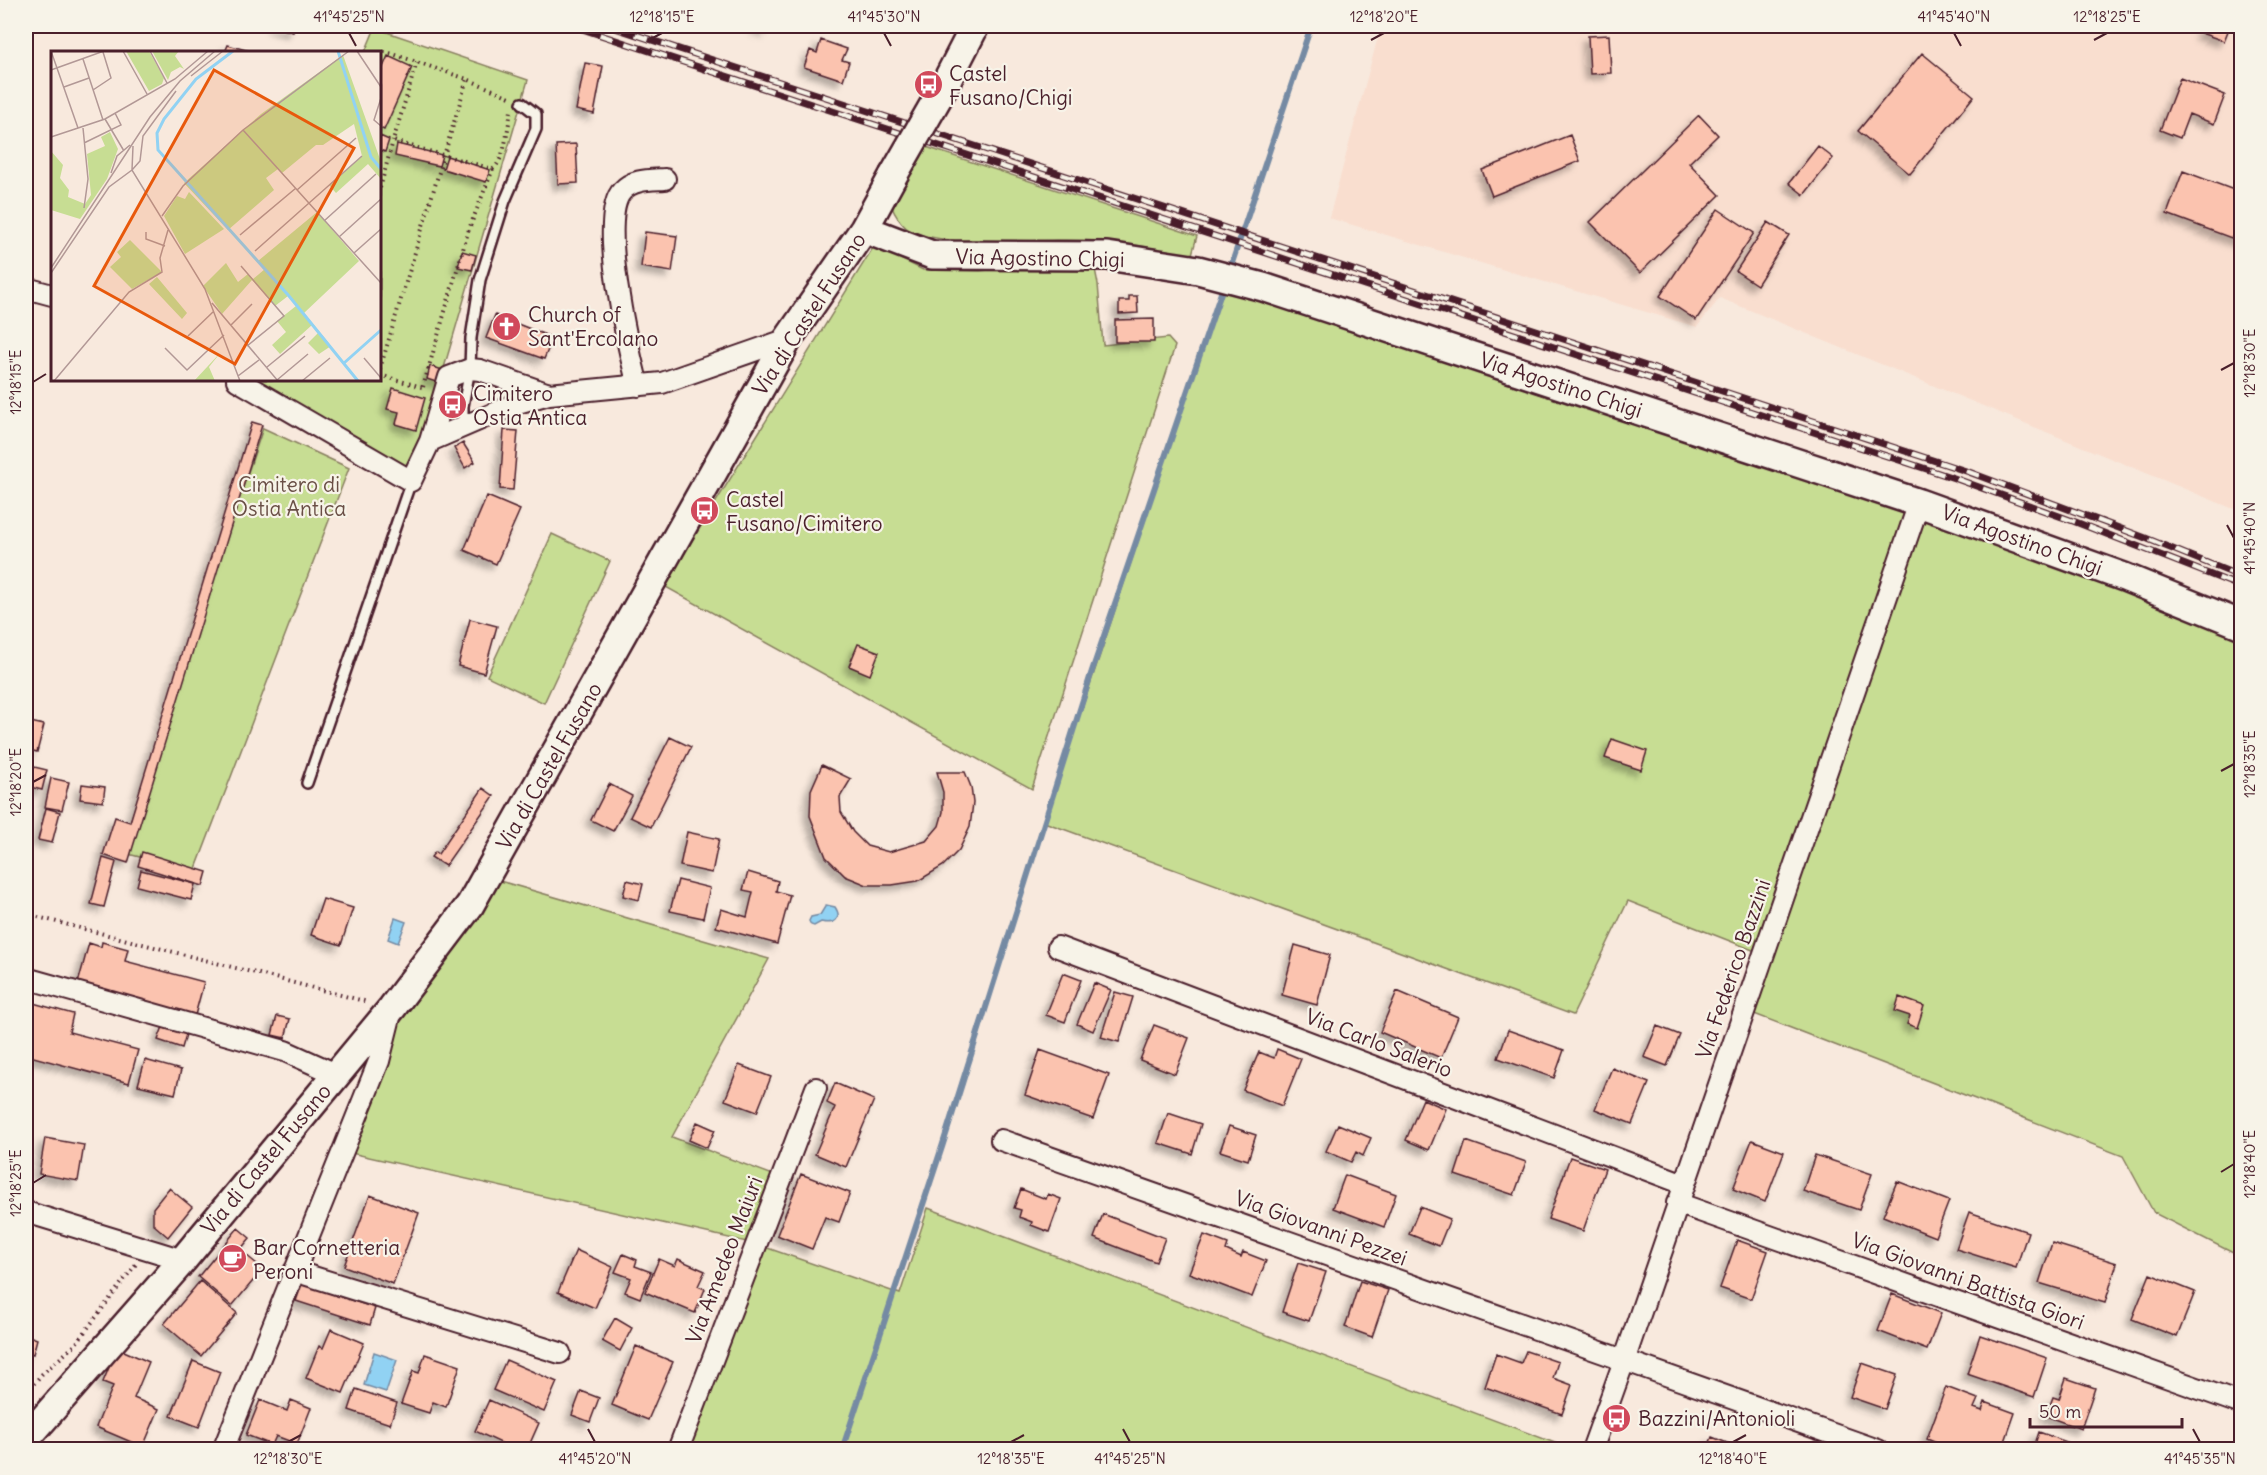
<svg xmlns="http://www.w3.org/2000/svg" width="2267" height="1475" font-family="Delius,sans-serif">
<defs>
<filter id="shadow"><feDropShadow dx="-5.5" dy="5.5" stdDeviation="3" flood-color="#0004"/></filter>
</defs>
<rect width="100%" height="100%" fill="#f8e9dd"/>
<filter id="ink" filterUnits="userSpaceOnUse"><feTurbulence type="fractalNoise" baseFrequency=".0167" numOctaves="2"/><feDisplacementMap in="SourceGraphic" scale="12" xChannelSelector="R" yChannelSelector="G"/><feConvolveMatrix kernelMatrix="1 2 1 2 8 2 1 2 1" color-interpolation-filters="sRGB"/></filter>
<g filter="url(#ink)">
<path fill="#f9decf" d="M1381,26H2241V512L1720,298L1697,327L1329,218Z"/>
<path fill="#c7dd93" stroke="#887e5f" stroke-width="1.5" d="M375,28L528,80L411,481L253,380H380V52H365Z
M914,143L1197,236L1191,258C1147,244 1101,239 1056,240C1010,241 960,247 915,233C903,229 890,210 890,197C891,188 909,154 914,143Z
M874,246L923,270L980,271L1048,264H1094L1098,284L1103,345L1168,338L1175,346L1032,789L664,586Z
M1230,267L2241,625V1257L2154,1213L2123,1156L1744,1010L1763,954L1628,901L1573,1015L1044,822Z
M263,428L349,468L195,871L120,852Z
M552,534L610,561L544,703L487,676Z
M486,877L769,959L672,1137L781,1178L756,1244L900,1294L928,1208L1571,1449H678L756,1244L342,1151L392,1008Z"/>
<path fill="#91d2f3" stroke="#758aa3" stroke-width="1.5" d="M826,905L835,907C843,919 834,925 821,922L814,926L811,925L809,921L811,917L820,915Z
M395,918L406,922L398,943L388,939Z
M374,1352L397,1360L386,1392L364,1385Z"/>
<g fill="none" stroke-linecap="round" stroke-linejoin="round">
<path stroke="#758aa3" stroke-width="6" d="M1229,272L1311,26
M842,1450L942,1147L1092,671L1224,284"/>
</g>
<path fill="#fbc3af" stroke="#4a1f2b" stroke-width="1.5" filter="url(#shadow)" d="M272,26H295L293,32Z
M754,26H769L767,31Z
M2204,26H2230L2224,41L2201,33Z
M1609,35L1611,73L1590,74L1588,36Z
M821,40L847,49L842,60L849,62L843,80L804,67L810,50L817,53Z
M228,45L253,52H225Z
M1922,53L1974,96L1910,174L1858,131Z
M388,56L412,67L384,130L380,128V74Z
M585,63L603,66L594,114L576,110Z
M2180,78L2225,95L2214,124L2189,114L2180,138L2160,130Z
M1699,115L1718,135L1689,163L1720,195L1640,273L1590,222Z
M1570,135L1580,161L1492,196L1482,170Z
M380,136L389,140L385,152L380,150Z
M397,144L442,155L439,166L395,156Z
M576,144L578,183L558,184L556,145Z
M1818,146L1833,158L1804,195L1789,183Z
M447,156L490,170L486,182L443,169Z
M2183,171L2242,193V242L2167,214Z
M1718,209L1754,233L1696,320L1660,296Z
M1768,222L1789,235L1757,285L1736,271Z
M645,232L677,236L672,272L641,267Z
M462,251L476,255L472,270L458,267Z
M1129,296H1137L1138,313L1119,314V301H1129Z
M495,315L553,338L544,359L486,338Z
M1154,319V342H1115V320Z
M430,366L449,372L445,385L427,379Z
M393,388L425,398L416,430L396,424L399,412L387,409Z
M252,422L262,425L128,863L103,855L115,817L130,822Z
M504,430L518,431L513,490L500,489Z
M463,443L475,462L465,468L454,448Z
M487,496L520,510L496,564L464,550Z
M470,619L497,626L484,673L458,666Z
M858,644L879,652L870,675L849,666Z
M26,721L44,725L37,752L26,749Z
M670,737L691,747L651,827L630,817Z
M1612,739L1647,751L1641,770L1605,758Z
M26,765L47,770L42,790L26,786Z
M822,765L851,779L840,797L841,812L853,832L867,846L889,852L926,841L939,826L943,812V792L937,772H965L971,787L973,803L970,827L959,850L943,866L918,881L892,885H867L845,876L826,857L810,816L811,790Z
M51,778L69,782L62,810L45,807Z
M82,784L105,787L103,802L80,799Z
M609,784L632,796L613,831L591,820Z
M483,788L494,796L445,866L431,857L435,852L438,854Z
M46,808L60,812L52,843L38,840Z
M687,832L719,839L712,873L680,866Z
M142,852L207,872L203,886L138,866Z
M103,858L116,862L104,907L91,904Z
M141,870L195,884L191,900L137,886Z
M748,872L778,881L776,891L790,895L777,944L716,927L721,909L747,917L753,892L743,890Z
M627,880L643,884L639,900L623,896Z
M678,880L710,888L703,918L670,911Z
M323,899L353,908L341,945L311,935Z
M102,942L128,949L125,961L204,982L194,1019L77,987L89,943L101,947Z
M1295,945L1330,955L1317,1005L1282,995Z
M1063,973L1081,980L1065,1022L1046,1015Z
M1094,983L1111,990L1093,1031L1077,1024Z
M1397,991L1458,1017L1441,1058L1380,1032Z
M1115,992L1133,997L1119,1042L1101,1037Z
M1899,997L1924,1006L1917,1028L1907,1024L1910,1016L1895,1011Z
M26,1001L73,1014L69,1032L138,1050L129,1083L26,1055Z
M277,1016L290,1019L285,1038L272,1035Z
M164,1024L187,1031L182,1048L158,1040Z
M1154,1025L1189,1038L1175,1074L1140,1060Z
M1657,1026L1680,1035L1667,1066L1644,1057Z
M1508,1030L1564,1050L1554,1078L1498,1058Z
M1277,1049L1301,1059L1282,1106L1243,1090L1259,1052L1274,1058Z
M1040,1050L1109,1075L1093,1119L1025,1095Z
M145,1060L181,1070L175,1094L138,1085Z
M739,1065L771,1077L757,1112L725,1100Z
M1612,1068L1649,1083L1632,1124L1595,1109Z
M835,1083L874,1100L846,1167L815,1154L835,1107L827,1103Z
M1423,1099L1446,1109L1429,1150L1406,1140Z
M1168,1113L1201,1124L1192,1154L1158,1143Z
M697,1122L715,1130L707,1148L689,1140Z
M1338,1124L1371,1138L1363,1156L1356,1152L1351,1162L1326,1151Z
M1229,1126L1256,1135L1248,1160L1220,1151Z
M45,1138L84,1145L78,1181L39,1174Z
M1752,1140L1784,1152L1765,1202L1733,1189Z
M1466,1141L1526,1162L1514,1195L1455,1175Z
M1815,1155L1872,1174L1859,1210L1803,1191Z
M1570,1157L1605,1169L1583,1231L1548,1219Z
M801,1174L850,1193L839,1222L825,1217L812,1249L777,1235Z
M1345,1175L1396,1194L1384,1227L1333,1208Z
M1897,1181L1949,1201L1935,1237L1883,1216Z
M169,1188L192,1207L168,1237L153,1224V1208Z
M1021,1189L1046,1199L1048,1194L1061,1199L1049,1232L1031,1225L1032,1222L1019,1217L1021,1210L1014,1208Z
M370,1195L419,1213L393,1284L344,1266Z
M1420,1207L1450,1219L1439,1246L1409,1234Z
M1969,1212L2028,1232L2016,1268L1956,1249Z
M1103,1214L1165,1238L1156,1262L1094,1238Z
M238,1228L250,1238L240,1250L263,1269L232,1306L198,1277Z
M1204,1235L1228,1244L1226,1250L1241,1257L1243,1252L1266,1261L1252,1297L1189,1273Z
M1737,1240L1768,1251L1751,1299L1720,1288Z
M2052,1243L2117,1263L2105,1303L2039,1283Z
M576,1250L613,1267L595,1308L558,1292Z
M623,1254L637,1260L635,1266L651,1272L640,1298L625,1292L631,1278L615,1272Z
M659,1259L675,1266L678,1259L705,1271L698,1286L705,1289L695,1313L645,1292Z
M1298,1263L1326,1272L1309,1321L1282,1312Z
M2150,1274L2195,1292L2177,1337L2132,1319Z
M200,1281L237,1313L201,1356L164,1324Z
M1360,1281L1388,1290L1372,1337L1345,1327Z
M302,1284L375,1308L370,1325L296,1301Z
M1892,1294L1941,1313L1927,1350L1878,1331Z
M615,1318L632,1328L620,1351L602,1341Z
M331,1329L364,1343L343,1393L306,1378L319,1346L323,1348Z
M26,1335L37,1339L33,1354L26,1352Z
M1980,1335L2047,1358L2034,1397L1967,1374Z
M636,1346L673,1362L648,1420L612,1405Z
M117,1348L149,1362L134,1398L159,1409L143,1447L96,1427L113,1386L103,1382Z
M1526,1351L1558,1362L1553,1378L1572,1385L1562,1414L1485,1387L1496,1354L1521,1363Z
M425,1354L460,1366L446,1407L433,1402L429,1413L401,1404L413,1371L419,1373Z
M506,1360L557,1382L544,1412L493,1390Z
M193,1361L220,1372L199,1427L171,1416Z
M1862,1363L1897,1375L1885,1409L1850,1397Z
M2066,1378L2095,1388L2081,1429L2046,1416L2053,1397L2059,1399Z
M1946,1387L1978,1399L1974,1408L1982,1411L1985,1402L2015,1413L2002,1450H1954L1927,1439Z
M356,1389L397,1403L390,1424L349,1410Z
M581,1391L599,1398L590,1422L572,1415Z
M260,1400L287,1411L291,1400L311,1408L297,1444L276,1436L272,1445L246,1435Z
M489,1400L539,1423L527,1450H516L475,1431Z
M2039,1432L2075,1445L2074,1450H2033Z
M1712,1437L1745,1450H1707Z"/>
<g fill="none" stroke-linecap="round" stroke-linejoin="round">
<defs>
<path id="lane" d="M463,426V406L470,369L471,338L480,280L505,201L536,129V114L522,103
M307,783L411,481"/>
<path id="street" d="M26,288L52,295
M237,380L411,481L430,441L449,377L470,369L480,370L549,394
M638,386C629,351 597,217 622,191C633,179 649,180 665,179
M430,441L518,403L549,394L662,383L788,339
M1058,947L1684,1184
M26,978L285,1051L336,1074
M1001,1140L1878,1450
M1677,1203L2242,1404
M26,1212L183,1260
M294,1271L560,1353
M223,1450L379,1061L391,1013
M678,1450L816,1088
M1592,1450L1624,1361L1919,503"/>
<path id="secondary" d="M940,94L975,26
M864,229L932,255L1107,256L1198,270L1263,287L1919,503L2124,577L2242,625
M26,1439L183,1260L392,1008L470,905L788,339L864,229L893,176"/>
</defs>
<use href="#lane" stroke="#4a1f2b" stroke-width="14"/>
<use href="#street" stroke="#4a1f2b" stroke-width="24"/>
<use href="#secondary" stroke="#4a1f2b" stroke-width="32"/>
<path stroke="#4a1f2b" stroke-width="4" stroke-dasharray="1.5 4.5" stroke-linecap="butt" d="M380,57L385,52L393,54L467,79L510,97
M417,62L393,141L493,169C505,160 508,126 511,111
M380,188L393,141
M380,369L467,79
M380,375L425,388
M423,387L469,229L493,169
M26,914L368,1002
M26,1393L42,1374L75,1345L136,1264"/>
<use href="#lane" stroke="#f7f3e8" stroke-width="9"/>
<use href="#street" stroke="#f7f3e8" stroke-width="20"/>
<use href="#secondary" stroke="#f7f3e8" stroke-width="27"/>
<defs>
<path id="rail" d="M573,26L1954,478L2073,521L2242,587
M609,26L1969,472L2143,537L2242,577"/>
</defs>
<use href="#rail" stroke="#4a1f2b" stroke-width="7"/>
<use href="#rail" stroke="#f7f3e8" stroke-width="4.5" stroke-dasharray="14" stroke-linecap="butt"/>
<defs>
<path id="secondary-bridge" d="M893,176L940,94"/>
</defs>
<use href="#secondary-bridge" stroke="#4a1f2b" stroke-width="32" stroke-linecap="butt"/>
<use href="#secondary-bridge" stroke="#f7f3e8" stroke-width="27"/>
</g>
</g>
<path fill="none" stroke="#4a1f2b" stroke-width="2" d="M349,33L356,46M884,33L891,46M1954,33L1961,46M649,40L662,33M1371,40L1384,33M2094,40L2107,33M2221,370L2234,363M33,382L46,374M2227,525L2234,538M2221,771L2234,764M33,782L46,775M2221,1172L2234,1164M33,1183L46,1175M588,1429L595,1442M1123,1429L1130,1442M2193,1429L2200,1442M288,1442L301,1435M1011,1442L1024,1435M1733,1442L1746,1435"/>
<defs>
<symbol id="bus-disc" viewBox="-11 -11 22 22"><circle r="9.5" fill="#d1495b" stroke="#f7f3e8"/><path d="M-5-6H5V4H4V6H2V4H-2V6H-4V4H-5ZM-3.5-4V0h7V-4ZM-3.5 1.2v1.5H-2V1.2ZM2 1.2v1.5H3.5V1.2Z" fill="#fff"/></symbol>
<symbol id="church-disc" viewBox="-11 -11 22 22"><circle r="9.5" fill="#d1495b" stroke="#f7f3e8"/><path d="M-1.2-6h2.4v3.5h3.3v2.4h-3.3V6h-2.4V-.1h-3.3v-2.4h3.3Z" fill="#fff"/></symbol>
<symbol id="cafe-disc" viewBox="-11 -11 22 22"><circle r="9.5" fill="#d1495b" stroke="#f7f3e8"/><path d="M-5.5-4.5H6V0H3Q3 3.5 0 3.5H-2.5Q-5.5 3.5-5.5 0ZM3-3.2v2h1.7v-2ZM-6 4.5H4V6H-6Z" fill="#fff"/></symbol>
</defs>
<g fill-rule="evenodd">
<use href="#bus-disc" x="912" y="68" width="33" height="33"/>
<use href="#church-disc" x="490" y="310" width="33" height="33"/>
<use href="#bus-disc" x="436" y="388" width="33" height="33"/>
<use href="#bus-disc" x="688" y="494" width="33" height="33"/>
<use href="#cafe-disc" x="216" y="1242" width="33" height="33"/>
<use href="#bus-disc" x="1600" y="1402" width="33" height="33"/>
</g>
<g text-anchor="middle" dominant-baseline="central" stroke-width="4.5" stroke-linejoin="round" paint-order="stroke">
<g font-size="21" fill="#4a1f2b" stroke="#f7f3e8" text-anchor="start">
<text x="949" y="73">Castel<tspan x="949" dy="24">Fusano/Chigi</tspan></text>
<text x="528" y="314">Church of<tspan x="528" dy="24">Sant'Ercolano</tspan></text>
<text x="473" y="393">Cimitero<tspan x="473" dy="24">Ostia Antica</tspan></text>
<text x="726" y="499">Castel<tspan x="726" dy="24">Fusano/Cimitero</tspan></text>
<text x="253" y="1247">Bar Cornetteria<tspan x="253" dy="24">Peroni</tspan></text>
<text x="1638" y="1418">Bazzini/Antonioli</text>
</g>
<g font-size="21" fill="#4a1f2b" stroke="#f7f3e8">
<text transform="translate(1040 258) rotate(1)">Via Agostino Chigi</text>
<text transform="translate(809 314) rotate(-57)">Via di Castel Fusano</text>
<text transform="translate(1561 385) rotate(18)">Via Agostino Chigi</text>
<text transform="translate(2022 540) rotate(20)">Via Agostino Chigi</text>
<text transform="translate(549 766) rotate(-60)">Via di Castel Fusano</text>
<text transform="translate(1733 969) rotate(-71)">Via Federico Bazzini</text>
<text transform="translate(1379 1043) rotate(21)">Via Carlo Salerio</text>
<text transform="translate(266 1159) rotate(-50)">Via di Castel Fusano</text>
<text transform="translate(1321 1228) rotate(20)">Via Giovanni Pezzei</text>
<text transform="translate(724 1260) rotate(-69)">Via Amedeo Maiuri</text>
<text transform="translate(1968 1281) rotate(20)">Via Giovanni Battista Giori</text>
</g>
<g font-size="21" fill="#694e45" stroke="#f7f3e8">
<text x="289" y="484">Cimitero di<tspan x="289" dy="24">Ostia Antica</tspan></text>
</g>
</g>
<g transform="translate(51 51)">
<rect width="330" height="330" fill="#f8e9dd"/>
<path d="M75,0H98L113,27L111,33L98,40ZM101,0H128L124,5L133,18L129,16L120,21L117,29ZM292,4L330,111V128L317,113L285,142L278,134L311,105L303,73L272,94H265L231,122L227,118L215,127L223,139L177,179L133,132L210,63ZM59,81L67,98L56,128L29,168L0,159V100L12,114L9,127L18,139L17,146L34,153L40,144L36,103L54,95L50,86ZM138,141L173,178L134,203L113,165L126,145L134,148ZM266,161L308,210L253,262L280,295L268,303L257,292L267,282L261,274L229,303L221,294L235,281L226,270L245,255L237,245L224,255L201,229L171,263L152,235L175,212L187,231L197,223L202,228L214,218L207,210ZM79,189L111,221L81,238L59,216L70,206L66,201ZM106,226L136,262L131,268L98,233ZM170,301L158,316L164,330H143Z" fill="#c7dd93"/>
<path fill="none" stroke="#91d2f3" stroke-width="3" d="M182,0L145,28L113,68L106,82L107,99L238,245L307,330M287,0L320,106L330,118M293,312L330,279"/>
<path fill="none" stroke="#b29896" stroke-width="1.5" d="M0,0L27,77M72,0L96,43M99,0L116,32M306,0L330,36M32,8L52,69M0,19L53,0M140,25L172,0M13,36L38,27M42,39L60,27L52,1M330,47L323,69L330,75M54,68L73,100M32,77L37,128L33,157M192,79L330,232M0,86L54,68L124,28L157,0M33,92L70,74L64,62M81,119L89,110L92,85L125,40M81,119L82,95M60,122L66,105L79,94M246,139L305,87M111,165L132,135L192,79L298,0M273,170L325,123M95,181V188L114,195M189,184L245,137M288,186L330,148M204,200L311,105M303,202L330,178M190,215L233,265L196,295M0,217L99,66L129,30L164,0M0,222L58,136L81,119L154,238L189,330M161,252L227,330M180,274L201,253M137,285L163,260M114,297L136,319L173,284M313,307L330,327M216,316L254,285M187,325L208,309M226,329L257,303M3,330L78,241L111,221L109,207L117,179M251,330L279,307"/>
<path fill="#e8590c" fill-opacity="0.15" stroke="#e8590c" stroke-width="3" d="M163,19L303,97L184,313L43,235Z"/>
<rect width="330" height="330" fill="none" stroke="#4a1f2b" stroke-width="3"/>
</g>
<rect width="2267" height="1475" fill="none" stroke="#f7f3e8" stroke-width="66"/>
<path d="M2030 1418v9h152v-9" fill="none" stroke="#4a1f2b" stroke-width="3"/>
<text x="2039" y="1418" font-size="18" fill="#4a1f2b" stroke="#f7f3e8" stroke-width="4.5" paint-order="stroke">50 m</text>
<rect x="33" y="33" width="2201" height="1409" fill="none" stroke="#4a1f2b" stroke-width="2"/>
<g font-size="15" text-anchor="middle" fill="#4a1f2b">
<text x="349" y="22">41°45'25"N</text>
<text x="662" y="22">12°18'15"E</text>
<text x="884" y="22">41°45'30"N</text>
<text x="1384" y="22">12°18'20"E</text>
<text x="1954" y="22">41°45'40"N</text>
<text x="2107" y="22">12°18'25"E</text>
<text transform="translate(2250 363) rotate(-90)" y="5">12°18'30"E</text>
<text transform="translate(16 382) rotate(-90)" y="5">12°18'15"E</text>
<text transform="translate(2250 538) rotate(-90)" y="5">41°45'40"N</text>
<text transform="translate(2250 764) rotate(-90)" y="5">12°18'35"E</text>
<text transform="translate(16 782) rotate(-90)" y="5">12°18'20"E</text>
<text transform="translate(2250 1164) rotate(-90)" y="5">12°18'40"E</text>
<text transform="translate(16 1183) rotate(-90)" y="5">12°18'25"E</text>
<text x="288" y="1464">12°18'30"E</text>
<text x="595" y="1464">41°45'20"N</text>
<text x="1011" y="1464">12°18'35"E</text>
<text x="1130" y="1464">41°45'25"N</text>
<text x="1733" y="1464">12°18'40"E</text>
<text x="2200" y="1464">41°45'35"N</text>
</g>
</svg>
